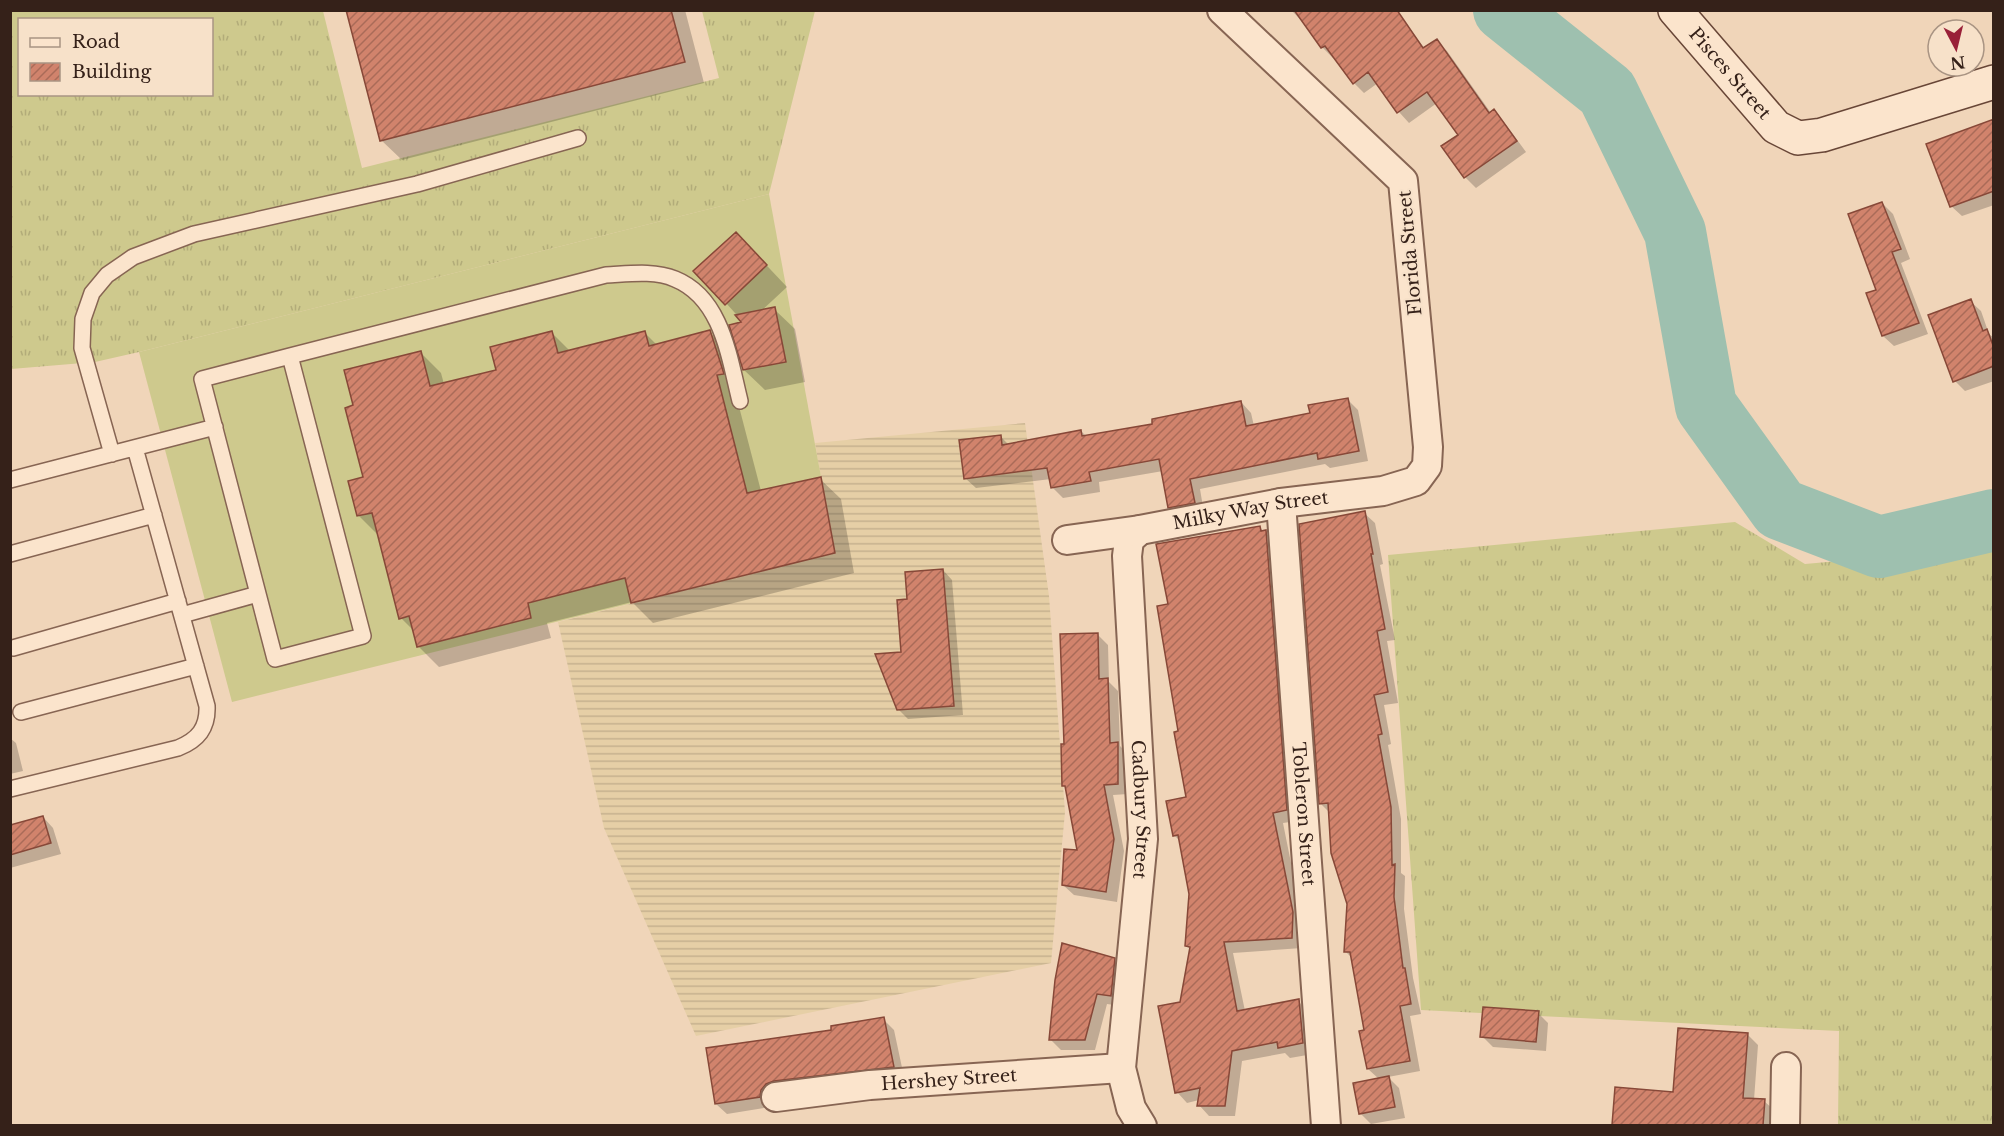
<svg xmlns="http://www.w3.org/2000/svg" width="2004" height="1136" font-family="'Libre Baskerville',serif">
<defs>
<pattern id="farmland-rules" width="6" height="5" patternUnits="userSpaceOnUse" patternTransform="scale(1.5)"><rect width="6" height="5" fill="#e6cfa6"/><path d="M0 2.5h6" fill="none" stroke="#c6b18e"/></pattern>
<pattern id="grass-tufts" width="24" height="20" patternUnits="userSpaceOnUse" patternTransform="scale(1.5)"><rect width="24" height="20" fill="#cec98d"/><path d="M3 7l-1-3M5 7V3M7 7l1-3M15 17l-1-3M17 17v-4M19 17l1-3" fill="none" stroke="#b2ac79"/></pattern>
<pattern id="building-hatch" width="6" height="6" patternUnits="userSpaceOnUse" patternTransform="scale(1.5)"><rect width="6" height="6" fill="#d1836c"/><path d="M-1 1l2-2M0 6l6-6M5 7l2-2" fill="none" stroke="#aa6b58"/></pattern>
</defs>
<rect width="100%" height="100%" fill="#f0d5b9"/>
<path fill="url(#farmland-rules)" d="M1025,423L1049,596L1065,812L1051,963L696,1036L604,828L558,622L834,553L815,443Z"/>
<path fill="url(#grass-tufts)" fill-rule="evenodd" d="M11,11H323L362,168L719,78L702,11H815L769,194L139,352L95,362L11,369ZM20,20H212V94H20Z
M1735,522L1805,564L1993,547V1125H1838L1839,1031L1421,1010L1388,555Z"/>
<path fill="#cec98d" d="M769,194L835,553L232,702L139,352Z"/>
<path fill="#0003" d="M348,10H685L704,83L402,160L381,140Z
M1291,10H1396L1425,49L1436,41L1447,51L1491,113L1494,111L1504,122L1526,152L1476,188L1465,177L1443,147L1460,135L1437,103L1409,123L1399,112L1378,83L1364,93L1354,83L1335,56L1333,58L1322,47L1301,18L1300,19Z
M1529,10H1552L1538,20Z
M1994,121V205L1962,216L1951,206Z
M1882,203L1893,214L1910,259L1901,263L1928,334L1894,346L1883,336L1868,294L1878,291Z
M756,254L787,287L760,312L774,309L795,329L805,382L765,390L744,370V323L726,303Z
M1970,301L1981,311L1989,334L1994,338V381L1965,391L1955,381Z
M709,332L730,352L736,395L761,491L820,479L841,499L854,573L653,623L632,602L547,623L551,638L439,667L418,646L415,632L401,618L379,536L358,515L365,479L355,407L421,353L441,373L444,384L497,371L552,333L571,352L645,333L657,345Z
M1348,400L1358,410L1368,461L1330,468L1325,464L1200,489L1204,513L1180,518L1169,507L1163,471L1099,482L1100,492L1063,498L1053,488L1051,479L976,488L965,478L1000,436L1009,445L1081,431L1087,437L1154,425L1241,402L1251,413L1254,426L1311,414Z
M1364,513L1375,523L1383,564L1380,565L1395,640L1387,641L1398,703L1384,705L1391,744L1388,745L1401,819V873L1405,876L1404,909L1413,978L1421,1014L1410,1016L1420,1071L1388,1077L1399,1088L1405,1118L1371,1124L1360,1113L1379,1079L1368,1069L1366,1031L1352,958L1346,952L1348,904L1330,813L1321,804Z
M1260,528L1276,542L1297,821L1283,823L1303,923L1302,948L1233,953L1245,1011L1298,1001L1309,1012L1313,1054L1290,1058L1285,1053L1242,1061L1235,1116H1209L1199,1105V1100L1187,1103L1177,1092L1181,1003L1191,950L1187,946L1191,893L1181,842L1174,835L1188,798L1180,732L1170,605Z
M943,570L952,580L963,715L908,719L898,709L909,600Z
M1097,634L1108,645L1109,682L1118,691L1120,746L1128,754V794L1113,795L1124,851L1117,902L1074,895L1063,885L1078,852L1067,788L1064,785L1066,745Z
M10,738L16,743L23,771L10,774Z
M43,817L53,828L61,854L10,868V826Z
M1114,959L1125,970L1121,1006L1107,1004L1095,1050H1061L1050,1039Z
M1538,1013L1548,1023L1546,1051L1493,1047L1482,1036Z
M883,1019L894,1030L904,1077L770,1107L727,1114L716,1104L833,1031Z
M1748,1035L1758,1045L1754,1100L1764,1101L1775,1111L1774,1126H1613L1616,1089L1674,1094Z"/>
<g fill="none" stroke-linecap="round" stroke-linejoin="round">
<path stroke="#9ec0af" stroke-width="62" d="M1504,10L1607,92L1675,232L1706,406L1780,509L1879,547L1994,520"/>
</g>
<path fill="url(#building-hatch)" stroke="#874838" stroke-width="1.5" d="M346,10H671L685,62L380,141Z
M1294,10H1397L1423,48L1437,39L1489,113L1494,109L1517,141L1464,178L1441,146L1458,135L1427,92L1397,113L1368,72L1353,84L1325,46L1321,48Z
M1994,119V191L1950,207L1926,144Z
M1882,202L1901,249L1892,252L1919,323L1882,336L1866,293L1876,290L1848,214Z
M736,232L767,265L725,305L693,271Z
M1971,299L1983,331L1987,329L1994,348V366L1953,382L1928,315Z
M775,307L786,362L743,370L729,325L741,322L735,315Z
M710,330L724,374L717,375L747,493L821,477L835,553L631,603L625,578L528,603L531,618L417,647L409,616L399,619L372,513L357,516L348,481L363,477L345,408L353,405L344,370L421,351L430,386L496,370L490,347L552,331L558,353L645,331L649,346Z
M1348,398L1359,451L1318,459L1317,453L1190,479L1195,503L1168,508L1159,459L1089,472L1091,481L1051,488L1047,468L964,479L959,440L1001,435L1002,445L1081,430L1082,436L1152,424V419L1241,401L1246,426L1310,413L1308,405Z
M1365,511L1373,554H1371L1385,629L1377,631L1388,692L1374,695L1382,734L1378,735L1391,807L1392,865L1395,864L1394,897L1403,968H1405L1411,1004L1400,1006L1410,1061L1367,1069L1359,1031L1364,1030L1350,952H1344L1347,904L1331,853L1328,803L1319,804L1299,524Z
M1260,526L1261,531L1266,530L1287,810L1273,813L1293,912L1292,938L1224,942L1237,1011L1299,999L1303,1043L1278,1048L1277,1042L1232,1051L1225,1106H1197L1200,1088L1175,1093L1158,1006L1180,1002L1190,947L1185,946L1189,894L1178,835L1173,836L1166,801L1186,797L1174,732L1178,731L1157,606L1168,604L1156,544Z
M943,569L954,706L897,710L875,654L901,652L897,600L907,599L905,572Z
M1098,633L1099,679L1108,678L1110,743L1118,742V784L1104,785L1114,839L1106,892L1062,885L1064,849L1077,850L1065,786H1062L1061,744H1064L1060,634Z
M43,816L51,843L10,855V825Z
M1062,943L1115,958L1111,996L1097,994L1085,1040H1049L1055,980Z
M1483,1007L1539,1011L1536,1042L1480,1037Z
M884,1017L894,1067L774,1081L766,1084L761,1090L760,1097L715,1104L706,1048L831,1030V1026Z
M1678,1028L1748,1033L1743,1098L1765,1099L1763,1125H1612L1615,1087L1673,1092Z
M1389,1076L1395,1107L1359,1114L1353,1083Z"/>
<g fill="none" stroke-linecap="round" stroke-linejoin="round">
<defs>
<path id="lane" d="M290,356L363,636L275,659L202,379Z
M290,356L606,275C628,274 654,270 675,279C722,298 729,357 740,401
M112,454L82,348L83,319L92,293L107,275L133,257L194,234L417,184L578,138
M10,480L215,427
M10,554L154,515
M182,615L258,594
M13,648L178,601
M21,712L196,666
M10,789L178,748C198,740 208,728 207,706L135,448"/>
<g id="street">
<path id="s1" d="M1281,503L1326,1126"/>
<path id="s2" d="M1140,530L1129,540L1127,556L1143,839L1121,1068L1131,1108L1142,1126"/>
<path id="s3" d="M1067,540L1140,530L1281,503L1383,491L1416,481L1427,466L1428,447L1403,181L1222,10"/>
<path id="s4" d="M776,1097L870,1085L1121,1068"/>
<path d="M1785,1126L1786,1067"/>
</g>
<g id="secondary">
<path id="s5" d="M1675,10L1776,127L1798,138L1822,135L1994,82"/>
</g>
</defs>
<use href="#lane" stroke="#876553" stroke-width="18"/>
<use href="#street" stroke="#876553" stroke-width="32"/>
<use href="#secondary" stroke="#684637" stroke-width="36"/>
<use href="#lane" stroke="#fbe4cc" stroke-width="15"/>
<use href="#street" stroke="#fbe4cc" stroke-width="28"/>
<use href="#secondary" stroke="#fbe4cc" stroke-width="33"/>
</g>
<g text-anchor="middle" dominant-baseline="central" stroke-width="4.5" stroke-linejoin="round" paint-order="stroke">
<g font-size="18" fill="#352119" stroke="#f7e1c9">
<text stroke="none"><textPath href="#s5" startOffset="84">Pisces Street</textPath></text>
<text transform="translate(1410 253) rotate(-95)">Florida Street</text>
<text stroke="none"><textPath href="#s3" startOffset="186">Milky Way Street</textPath></text>
<text stroke="none"><textPath href="#s2" startOffset="285">Cadbury Street</textPath></text>
<text stroke="none"><textPath href="#s1" startOffset="312">Tobleron Street</textPath></text>
<text stroke="none"><textPath href="#s4" startOffset="174">Hershey Street</textPath></text>
</g>
</g>
<rect width="2004" height="1136" fill="none" stroke="#352119" stroke-width="24"/>
<rect x="18" y="18" width="195" height="78" fill="#f7e1c9" stroke="#a99483" stroke-width="1.5"/>
<rect x="30" y="38" width="30" height="9" fill="#fbe4cc" stroke="#a99483" stroke-width="1.5"/>
<text x="72" y="48" font-size="18" fill="#352119">Road</text>
<rect x="30" y="63" width="30" height="18" fill="url(#building-hatch)" stroke="#a99483" stroke-width="1.5"/>
<text x="72" y="78" font-size="18" fill="#352119">Building</text>
<g transform="translate(1956 48) rotate(173)"><circle r="28" fill="#f7e1c9" stroke="#a99483" stroke-width="1.5"/>
<path d="M0-4.5L10 22L0 15L-10 22Z" fill="#992038"/>
<text y="-9" font-size="16" font-weight="bold" text-anchor="middle" fill="#352119">N</text>
</g>
</svg>
